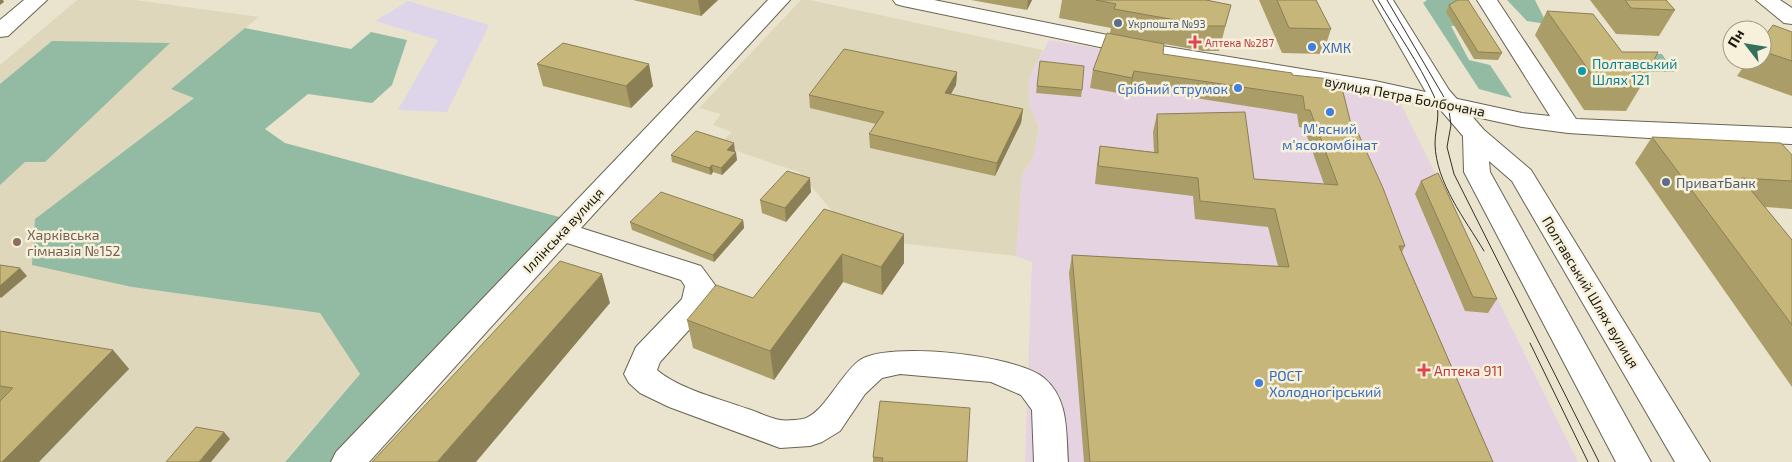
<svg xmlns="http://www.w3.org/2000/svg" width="1792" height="462" font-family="'Exo 2',sans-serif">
<rect width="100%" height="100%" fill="#eae4ce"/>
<path fill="#e6d3e2" d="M1049,40L1399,100L1578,462H1025L1032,262L1016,256L1022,175L1033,158L1039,128L1029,106V78Z"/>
<path fill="#ded5ea" d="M408,1L489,25L447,112L398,110L438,40L375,21Z"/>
<path fill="#dfd7bb" d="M77,0H135L259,17L171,89L195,97L35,219L132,287L320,313L360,374L284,462H0V65Z
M801,0H810L1043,50L1029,78V106L1039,128L1033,158L1022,175L1016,256L879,241L848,230L799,172L718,145L732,132L713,125L721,114L699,108Z"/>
<path fill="#93bba3" d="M1427,0H1460L1475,24L1451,26L1469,60L1490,65L1512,98L1479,89L1423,3Z
M1507,0H1535L1547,24L1527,21Z
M245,28L351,49L371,32L407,40L392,85L372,103L308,94L265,129L285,143L563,218L334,462H285L360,374L320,313L132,287L32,265L35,219L194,98L171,89Z
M52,41L170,43L45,162H25L0,185V84Z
M1631,54H1662L1674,72H1641Z"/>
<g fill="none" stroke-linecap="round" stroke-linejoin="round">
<defs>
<path id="minor" d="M768,0H790L581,228L701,266L715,285L711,303L706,311L660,362L657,370C679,389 720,399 748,409C758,412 769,418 780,420C786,421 796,420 803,419C823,415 841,373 860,360C889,341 1017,355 1044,378C1069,399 1066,432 1068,462H1034L1032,410L1021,395L991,382L900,374L882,378L865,394L840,431L822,442L810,446L780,448L669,407L640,393L629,383L624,374L636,347L682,299L685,286L681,280L567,243L369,462H331L336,452Z
M893,0H934L1162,46L1375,81L1522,113L1550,116L1477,0H1497L1576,119L1792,128V144L1665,139L1568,133L1522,127L1375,95L1162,60L903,6L896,4Z
M1756,0H1780L1792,8V24L1784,23Z"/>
<path id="major" d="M24,0H47L8,36L0,37V20Z
M1373,0H1393L1449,90L1484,130L1531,170L1710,462H1675L1512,181L1489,161L1490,172L1651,462H1616L1464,172L1463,136L1427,94Z"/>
</defs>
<use href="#minor" stroke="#696451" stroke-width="2"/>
<use href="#major" stroke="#696451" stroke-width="2"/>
<use href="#minor" fill="#fff" fill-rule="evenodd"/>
<use href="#major" fill="#fff" fill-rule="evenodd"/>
<path stroke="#333027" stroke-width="1" d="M1378,0C1396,31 1419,63 1434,96C1442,113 1435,127 1435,144C1436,183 1465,219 1484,251
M1387,0L1448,104L1451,125L1447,147L1454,174L1599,462
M1530,343L1588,462"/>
</g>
<path fill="#ab9d68" d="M633,0H718L701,16Z
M971,0H1032L1027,10Z
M1062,0H1206L1231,5L1219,51H1203L1121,36L1163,54L1292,75L1351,124L1405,246L1402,252L1493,462H1084L1069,273L1072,255L1278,266L1268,227L1195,219L1193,196L1095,184L1097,164L1100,146L1154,152L1153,132L1157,114L1254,179L1324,184L1304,128L1299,127L1297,114L1131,88L1129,95L1090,88L1093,70L1110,33L1111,28L1059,18Z
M1259,0H1316L1331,29L1323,54L1282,53Z
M1590,0H1666L1675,10L1659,36L1616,34Z
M1449,5L1502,53L1498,60L1474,59L1446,12Z
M1547,11L1641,86L1626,111L1584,110L1535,35Z
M1792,32V96L1737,76L1748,60H1762V40Z
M1040,61L1082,90L1081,97L1036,93Z
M537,64L653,86L631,108L543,86Z
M957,72L956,85L951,94L1023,109L1021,123L995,176L870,148L869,134L876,124L810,108L809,95Z
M1652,137L1792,155V209L1765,207L1792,240V387L1635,163Z
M735,151L734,152L737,160L722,175L713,172L711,175L672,162L671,155Z
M1421,181L1497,299L1488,313L1465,311L1415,194Z
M811,192L786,222L762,213L760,200Z
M824,209L904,263L882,295L843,282L774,380L693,348L687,320L753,298Z
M743,220L744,228L714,262L632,230L630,222Z
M0,331L113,350L129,369L0,462Z
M873,457L967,462H873Z"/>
<path fill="#8b7f55" d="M0,0H3L4,2L0,5Z
M698,0H718L701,16Z
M1028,0H1032L1027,10Z
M649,64L653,86L631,108L626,86Z
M1134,71L1131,88L1129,95L1132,78Z
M957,72L956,85L944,106L945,93Z
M1023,109L1021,123L995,176L997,163Z
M734,143L735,151L728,157L727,150Z
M736,152L737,160L722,175L721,168Z
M712,165L713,172L711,175L709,168Z
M810,178L811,192L786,222L785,208Z
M743,220L744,228L714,262L713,255Z
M904,234V263L882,295L881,267Z
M842,254L843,282L774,380L770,351Z
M20,268L27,276L1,298L0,297V286Z
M602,274L610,303L476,462H437Z
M113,350L129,369L39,462H2Z
M224,432L230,439L211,462H199Z"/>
<path fill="#c7b679" stroke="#8b7f55" d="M1096,0H1206L1231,5L1225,26H1209L1114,9L1116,4Z
M1277,0H1316L1331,29L1289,28Z
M1457,0H1468L1502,53L1478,52L1449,5Z
M1625,0H1666L1675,10L1631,8Z
M1547,11L1593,14L1622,52H1658L1641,86L1599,85Z
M1773,25L1792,32V61L1762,51V40Z
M1107,33L1164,44L1163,54L1292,73V75L1340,80L1351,124H1354L1383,188L1405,246H1399L1493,462H1090L1072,255L1289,267L1275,209L1200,201L1198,178L1098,166L1100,146L1158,153L1157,114L1245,112L1254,179L1338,185L1310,110H1305L1303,96L1134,71L1132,78L1093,70Z
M563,43L649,64L626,86L537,64Z
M844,49L957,72L945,93L1023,109L997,163L869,134L884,112L809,95Z
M1040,61L1084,66L1082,90L1037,86Z
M696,131L734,143L727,150L736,152L721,168L712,165L709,168L671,155Z
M1652,137L1781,143L1792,155V181L1741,178L1792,240V325Z
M787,171L810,178L785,208L760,200Z
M1438,173L1497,299L1473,297L1421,181Z
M661,192L743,220L713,255L630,222Z
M824,209L904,234L881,267L842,254L770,351L687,320L716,285L753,298Z
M560,261L602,274L437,462H372Z
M0,265L20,268L0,286Z
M0,331L113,350L2,462H0V401L13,388L0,386Z
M880,401L970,408L967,462H882L883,458L873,457Z
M196,427L224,432L199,462H166Z"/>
<g fill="#5c6f8a" stroke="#f7f1db" stroke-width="2">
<circle cx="1118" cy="23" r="5"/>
<circle cx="1666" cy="182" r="5"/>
</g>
<g fill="#e0444e" stroke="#f7f1db" stroke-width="2">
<path d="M1192.5 34.5h5v5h5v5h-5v5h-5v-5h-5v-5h5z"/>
<path d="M1421.5 362.5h5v5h5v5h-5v5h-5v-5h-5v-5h5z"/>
</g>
<g fill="#3f7fe0" stroke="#f7f1db" stroke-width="2">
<circle cx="1312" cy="47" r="5"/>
<circle cx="1238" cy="88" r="5"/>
<circle cx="1330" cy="112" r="5"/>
<circle cx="1259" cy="383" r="5"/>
</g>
<circle fill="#0f9aa8" stroke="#f7f1db" stroke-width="2" cx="1582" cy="71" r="5"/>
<circle fill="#8d6e63" stroke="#f7f1db" stroke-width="2" cx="17" cy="242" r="5"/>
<g text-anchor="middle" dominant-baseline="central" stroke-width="5" stroke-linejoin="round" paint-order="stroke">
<g font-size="11" fill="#4e5e75" stroke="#f7f1db" text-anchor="start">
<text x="1128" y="23">Укрпошта №93</text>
</g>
<g font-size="11" fill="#be3a42" stroke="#f7f1db" text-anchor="start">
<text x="1205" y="42">Аптека №287</text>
</g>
<g font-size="14" fill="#366cbe" stroke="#f7f1db" text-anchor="start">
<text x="1322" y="47">ХМК</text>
<text x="1228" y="88" text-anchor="end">Срібний струмок</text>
<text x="1330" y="128" text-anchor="middle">М'ясний<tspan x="1330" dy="16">м'ясокомбінат</tspan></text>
<text x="1269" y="375">РОСТ<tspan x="1269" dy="16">Холодногірський</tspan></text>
</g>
<g font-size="14" fill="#0d838f" stroke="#f7f1db" text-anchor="start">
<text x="1592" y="63">Полтавський<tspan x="1592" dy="16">Шлях 121</tspan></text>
</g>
<g font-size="14" fill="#1a1811" stroke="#f7f1db">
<text transform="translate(1405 96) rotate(11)">вулиця Петра Болбочана</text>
<text transform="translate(563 230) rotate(-47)">Іллінська вулиця</text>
<text transform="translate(1591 292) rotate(59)">Полтавський Шлях вулиця</text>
</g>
<g font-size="14" fill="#4e5e75" stroke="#f7f1db" text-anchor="start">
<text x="1676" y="182">ПриватБанк</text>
</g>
<g font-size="14" fill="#785e54" stroke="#f7f1db" text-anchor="start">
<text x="27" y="234">Харківська<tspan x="27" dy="16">гімназія №152</tspan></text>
</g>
<g font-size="14" fill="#be3a42" stroke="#f7f1db" text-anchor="start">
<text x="1434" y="370">Аптека 911</text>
</g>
</g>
<g transform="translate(1747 45) rotate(301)"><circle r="24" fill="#f7f1db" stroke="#9f9a8a"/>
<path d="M0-4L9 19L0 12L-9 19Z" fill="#33715d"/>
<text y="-8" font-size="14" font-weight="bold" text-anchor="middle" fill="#1a1811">Пн</text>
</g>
</svg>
